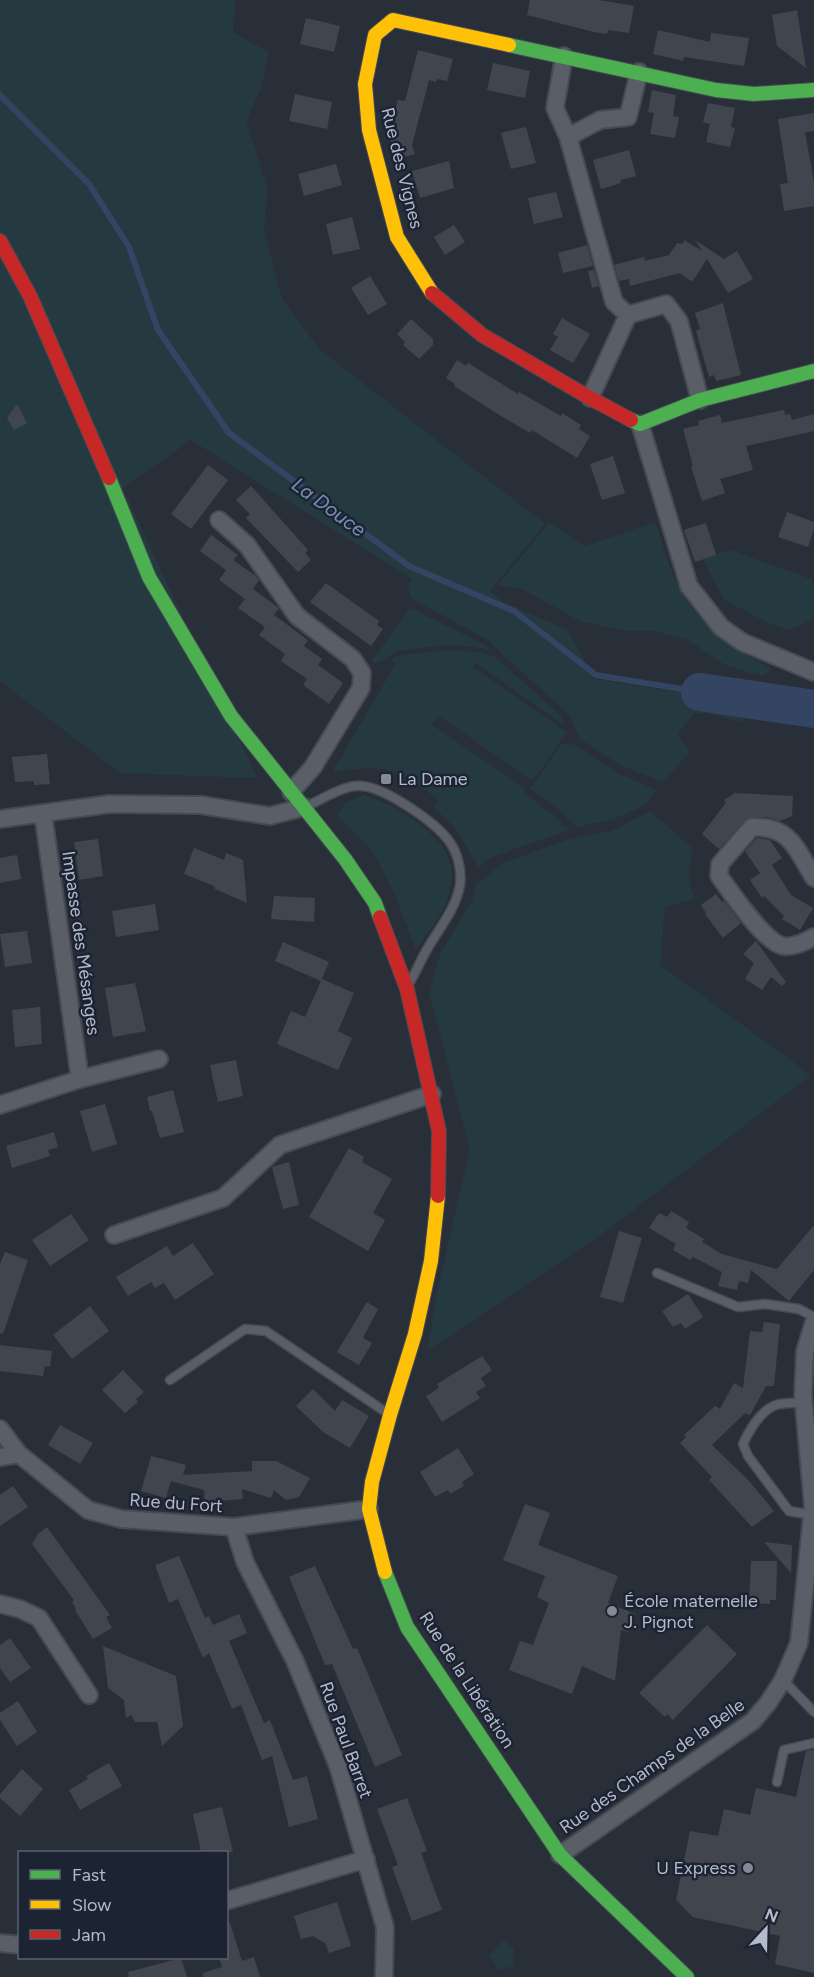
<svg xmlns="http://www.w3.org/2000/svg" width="814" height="1977" font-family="Figtree,sans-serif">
<rect width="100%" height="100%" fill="#292f39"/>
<path fill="#253a40" d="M0,0H235L233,32L268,52L262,86L246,121L267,187L264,230L282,299L319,349L545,524L490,591L501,601L567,630L595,679L753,704L743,723L710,713H694L678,734L690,752L663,782L620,765L580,739L569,714L505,657L488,640L411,598L408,584L412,579L191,440L123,488L257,778L120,773L0,681Z
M655,522C663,543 668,567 679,587C700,626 733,650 772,668L763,676L725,665L688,640L655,631H626L580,621L522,589L498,585L549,523L585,546Z
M730,550L811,579L814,583V616L806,623L789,630L771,624L724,600L703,559Z
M410,608L485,645L489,650L478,647L446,645L397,651L378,663L371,662Z
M447,650L479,652L494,656L561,716L565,726L476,663L473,667L567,732L533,781L439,716L432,725L526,789L524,793L558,819L569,830L489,858L478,868L476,859H473C462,835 454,825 434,808L439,800C428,792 411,778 399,773C378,765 353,768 332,773L396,663L391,659L396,656Z
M562,743L575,745L618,773L656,790L645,805L614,819L577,827L561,811L530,789Z
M364,795C396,805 448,835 452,871C453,879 449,895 446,903C440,918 425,936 416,950L396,897L374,853L337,815L345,803Z
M650,811L693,849C687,871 687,879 695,899L665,907L660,965L811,1075L598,1237L428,1351L436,1297L470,1149L429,993L441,952L473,899L476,884L504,863L572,838L612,831Z
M505,1939L514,1950L513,1966L499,1970L489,1956Z"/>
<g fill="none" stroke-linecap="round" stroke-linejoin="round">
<path stroke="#344564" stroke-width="6" d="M0,95L89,184L129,247L158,330L229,433L409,566L514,611L596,675L700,692"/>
<path stroke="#344564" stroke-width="38" d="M700,692L814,709"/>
</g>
<path fill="#41464e" d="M530,0H599L634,6L629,33L608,30L607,34L594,32L527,15Z
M797,10L806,68L777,46L772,15Z
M306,18L340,26L334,52L300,44Z
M658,30L710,42L711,33L749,38L744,66L684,57L683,61L653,54Z
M418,50L453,59L447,81L437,79L436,82L429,80L412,145L415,154L396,159L389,134L398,100L405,101Z
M493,63L530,71L525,98L487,90Z
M652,90L676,95L673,116L679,117L675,138L650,134L654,113L648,112Z
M295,94L332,102L327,129L289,121Z
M708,103L735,108L731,127L735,128L730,147L706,142L710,124L703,122Z
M814,113V131L805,132L814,182V206L784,211L780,184L788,183L778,119Z
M526,127L536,163L511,169L501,133Z
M629,150L636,176L620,180L621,183L601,189L593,160Z
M449,161L454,188L420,198L412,171Z
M336,164L342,185L304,196L298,174Z
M556,192L563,217L534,224L528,198Z
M352,217L360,249L333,255L326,224Z
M454,225L465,242L445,255L434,237Z
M684,240L702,251L695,240L724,259L737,251L753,279L728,293L707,259L692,282L680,273L630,286L629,279L619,281L614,265L644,257L645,261L669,255L677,243L683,244Z
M587,245L593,266L563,273L558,253Z
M594,270L599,286L592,288L588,271Z
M370,276L387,304L368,315L351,288Z
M723,303L741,375L716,381L714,375L709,377L696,331L700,329L695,313Z
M562,318L590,334L573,363L550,350L558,337L553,334Z
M411,319L433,339V345L419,359L403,345L405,342L397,334Z
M457,360L466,366L468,363L518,394L519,392L561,416L562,413L581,425L579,429L590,436L577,458L532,430L530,433L504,418L454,386L455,384L446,378Z
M17,404L27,423L14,430L7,418Z
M784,410L785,415L790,414L792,420L814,414V431L746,446L753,470L720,479L725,493L702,501L691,467L693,466L683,429L699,425L698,421L720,415L722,423Z
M613,456L625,493L602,500L590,464Z
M208,465L228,480L191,529L171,514Z
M251,486L308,550L305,553L311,560L298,572L246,518L250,514L236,500Z
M787,512L814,522V529L808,547L778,537Z
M706,523L716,555L695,562L684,530Z
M211,535L238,555L233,560L256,576L259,580L253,589L279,608L274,615L308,640L304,646L322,659L318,665L343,683L329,704L303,685L307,679L281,661L285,654L259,635L265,627L238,608L245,599L219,580L226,570L200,551Z
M326,583L379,621L377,625L383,629L371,646L310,602Z
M47,754L50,784L34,785V781L15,782L12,757Z
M735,793L793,796L792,816L780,821L766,817L747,818L719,849L702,834L726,803L724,800Z
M757,838L770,840L782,858L760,873L745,851Z
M98,839L103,876L79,880L74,842Z
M194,848L224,860L226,853L243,860L247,903L215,889L214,886L184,874Z
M17,855L21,879L0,883V858Z
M772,865L791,895L813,908L800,930L782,919L784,916L764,896L762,898L750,880Z
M716,894L722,902L724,901L741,923L723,938L705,914L706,913L701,905Z
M274,896L315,898L314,922L271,919Z
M155,904L159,930L116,937L112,911Z
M27,931L32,963L5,967L0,934Z
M756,941L786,982L782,986L771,977L762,990L745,979L754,963L743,954Z
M283,942L329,962L321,981L275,961Z
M322,979L354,993L338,1031L352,1038L338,1070L277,1044L291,1011L305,1017Z
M135,983L146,1031L113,1037L105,988Z
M40,1007L42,1044L15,1047L12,1010Z
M236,1060L243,1096L218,1102L210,1065Z
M173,1090L184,1132L160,1138L152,1111H150L147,1097Z
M105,1104L117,1144L92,1152L80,1111Z
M54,1132L58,1147L48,1150L50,1156L12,1168L6,1146Z
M349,1148L364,1157L362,1162L392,1179L373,1213L385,1220L368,1251L309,1217Z
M289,1162L299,1205L283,1209L272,1167Z
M671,1211L689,1222L686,1228L704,1239L702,1242L722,1254L777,1269L814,1225V1270L789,1301L751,1270L748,1283L739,1281L737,1290L718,1286L722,1272L693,1257L690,1260L673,1250L676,1244L649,1228L659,1213L667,1217Z
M71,1214L89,1240L50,1266L32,1240Z
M619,1231L642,1238L623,1303L600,1297Z
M193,1243L214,1274L175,1300L164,1283L155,1288L151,1282L128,1296L116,1277L167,1246L173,1256Z
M5,1252L28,1260L3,1334L0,1333V1264Z
M688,1294L703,1317L685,1329L681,1323L673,1327L662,1311Z
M367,1302L378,1309L363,1338L372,1343L359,1365L337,1352Z
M90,1306L109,1331L72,1359L53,1335Z
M764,1322L780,1324L774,1386H766L750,1415L745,1413L712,1445L749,1481L774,1511L752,1527L709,1480L712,1477L680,1443L686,1437L684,1435L715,1406L720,1409L734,1383L743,1388L750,1331L762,1332Z
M0,1345L52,1351L50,1367L45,1366L43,1376L0,1371Z
M482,1356L492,1370L481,1378L486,1386L476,1392L480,1398L442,1422L426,1396L439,1388L437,1384Z
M123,1370L144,1392L136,1399L138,1402L125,1413L102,1390Z
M313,1389L335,1411L342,1400L369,1416L350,1448L323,1432L296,1406Z
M60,1425L93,1443L80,1464L48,1445Z
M458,1448L474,1474L462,1482L464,1486L450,1494L448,1490L435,1497L420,1472Z
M151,1456L186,1465L183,1475L252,1471V1461H276L310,1478L299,1497L286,1500L274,1490L271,1498L242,1489L243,1499L205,1502L204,1490L171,1481L166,1498L141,1491Z
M13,1486L28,1507L0,1526V1495Z
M525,1504L550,1513L538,1545L618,1576L608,1603L635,1614L628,1632L621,1630L615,1681L582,1666L572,1694L509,1670L520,1641L533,1645L549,1603L537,1597L545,1576L503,1560Z
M47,1527L110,1615L106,1617L112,1628L93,1639L75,1610L76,1609L72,1602L74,1600L32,1544L38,1534Z
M764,1542L792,1545L791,1573Z
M179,1556L205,1618L209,1616L213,1625L239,1614L247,1633L229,1641L264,1723L270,1720L293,1780L307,1776L318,1819L289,1827L272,1756L262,1760L241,1705L232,1709L209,1653L203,1658L178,1599L169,1603L155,1565Z
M751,1561H777L776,1600H770V1604L749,1603Z
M315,1566L353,1649L357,1648L402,1755L375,1767L332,1664L325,1665L289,1577Z
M707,1625L737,1654L673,1720L667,1714L665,1717L639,1693Z
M10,1638L31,1668L10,1682L0,1668V1645Z
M103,1646L176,1676L183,1726L162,1746L157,1722H135L131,1715L126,1718L124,1700L108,1688Z
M18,1701L37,1732L17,1746L0,1720V1713Z
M814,1750V1973L775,1964L780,1936L693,1917L676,1900L690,1831L718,1836L724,1809L750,1815L756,1788L796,1797L806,1751Z
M109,1763L122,1786L80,1810L69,1790L88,1779L86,1776Z
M22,1769L43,1789L20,1816L0,1798V1794Z
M407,1798L427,1851L421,1853L442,1910L412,1921L392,1867L398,1865L377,1809Z
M222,1807L233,1852H201L193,1814Z
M337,1902L351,1946L329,1953L325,1943L313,1936L301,1939L294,1916Z
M226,1923H230L242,1961L254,1957L260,1977H203V1973L222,1967L219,1958H226Z
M181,1958L187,1977H129L128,1972Z"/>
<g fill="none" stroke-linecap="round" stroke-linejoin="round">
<defs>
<path id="lane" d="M307,806C323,799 345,784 362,786C386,788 435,822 449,841C458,853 462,871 460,885C456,908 441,926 429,946C422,957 417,970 410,982
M657,1273L738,1307L765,1304L799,1309L814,1317
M170,1380L245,1329L266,1331L387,1413
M804,1402C796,1403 787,1403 779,1404C762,1408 750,1429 743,1444L748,1456L789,1511L812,1515
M783,1680L814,1712
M777,1782L784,1750L814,1743"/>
<path id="street" d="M564,56L555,108L568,137L614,302L628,315L590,398
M568,137L600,120L628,117L639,72
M628,315L666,304L679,321L700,400
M640,424L689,586L721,627L742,642L814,672
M219,520L247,545L297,616L353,659L362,673L361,688L313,767L291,792
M0,819L109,804L201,805L270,816L304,807
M814,878C796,849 791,826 752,827L720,864L719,876C732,893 763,941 783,946C793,948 805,942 814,937
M80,1079L159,1059
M0,1105L80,1079L43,813
M114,1235L223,1198L280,1145L432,1094
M0,1429L19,1454
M0,1457L19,1454L88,1510L121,1519L234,1527L369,1509
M234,1527L245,1562L295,1661L338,1766L385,1927L384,1977
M0,1604L20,1609L39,1618L89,1695
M560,1855L753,1721L768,1703L783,1680L799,1643L813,1506L803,1395L805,1351L814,1322
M226,1901L366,1859
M0,1943L20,1945"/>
<path id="fast" d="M509,45L716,90L754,94L814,90
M631,420L640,424L700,400L814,371
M109,478L149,577L231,716L345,859L375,903L380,917
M385,1572L407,1627L560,1855L687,1977"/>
<path id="slow" d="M432,293L397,237L369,130L365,84L375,35L393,20L509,45
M385,1572L369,1509L372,1482L390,1415L415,1334L431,1261L438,1196"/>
<path id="jam" d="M0,241L30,296L109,478
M432,293L482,335L590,398L631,420
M380,917L407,989L439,1131L438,1196"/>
</defs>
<use href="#lane" stroke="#464a52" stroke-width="11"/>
<use href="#street" stroke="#464a52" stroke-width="20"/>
<use href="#fast" stroke="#464a52" stroke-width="16"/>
<use href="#slow" stroke="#464a52" stroke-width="16"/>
<use href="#jam" stroke="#464a52" stroke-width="16"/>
<use href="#lane" stroke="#5a5e66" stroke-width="8"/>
<use href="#street" stroke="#5a5e66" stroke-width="16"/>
<use href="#fast" stroke="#4caf50" stroke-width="14"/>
<use href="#slow" stroke="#ffc107" stroke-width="14"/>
<use href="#jam" stroke="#c62828" stroke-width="14"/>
</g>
<g fill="#838997" stroke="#1c2434" stroke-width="2">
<rect x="380" y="773" width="12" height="12" rx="3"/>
<circle cx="612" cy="1611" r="6"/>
<circle cx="748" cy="1868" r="6"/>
</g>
<g text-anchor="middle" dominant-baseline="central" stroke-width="5" stroke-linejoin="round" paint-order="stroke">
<g font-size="18" fill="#b3baca" stroke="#1c2434">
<text transform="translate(402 168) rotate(76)">Rue des Vignes</text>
<text transform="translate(81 943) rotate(82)">Impasse des Mésanges</text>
<text transform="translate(176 1503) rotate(4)">Rue du Fort</text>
<text transform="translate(467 1680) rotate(57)">Rue de la Libération</text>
<text transform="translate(346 1740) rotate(70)">Rue Paul Barret</text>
<text transform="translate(652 1766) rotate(-35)">Rue des Champs de la Belle</text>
</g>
<g font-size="18" fill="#b3baca" stroke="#1c2434" text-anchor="start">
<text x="398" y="779">La Dame</text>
<text x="624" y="1601">École maternelle<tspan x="624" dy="21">J. Pignot</tspan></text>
<text x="736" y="1868" text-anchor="end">U Express</text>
</g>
<g font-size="20" font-style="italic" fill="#788eb4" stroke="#1c2434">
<text transform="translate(329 507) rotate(36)">La Douce</text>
</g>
</g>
<rect x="18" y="1851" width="210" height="108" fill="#1c2434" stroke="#586070" stroke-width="1.5"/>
<rect x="30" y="1870" width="30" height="9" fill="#4caf50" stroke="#586070" stroke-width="1.5"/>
<text x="72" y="1881" font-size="18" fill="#b3baca">Fast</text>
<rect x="30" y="1900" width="30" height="9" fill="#ffc107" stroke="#586070" stroke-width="1.5"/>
<text x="72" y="1911" font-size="18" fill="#b3baca">Slow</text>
<rect x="30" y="1930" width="30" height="9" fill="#c62828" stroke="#586070" stroke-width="1.5"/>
<text x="72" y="1941" font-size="18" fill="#b3baca">Jam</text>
<g transform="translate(766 1929) rotate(22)" stroke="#1c2434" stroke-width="4.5" paint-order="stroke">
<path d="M0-4.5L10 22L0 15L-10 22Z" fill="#b3baca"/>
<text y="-9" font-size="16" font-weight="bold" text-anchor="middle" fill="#b3baca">N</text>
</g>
</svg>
